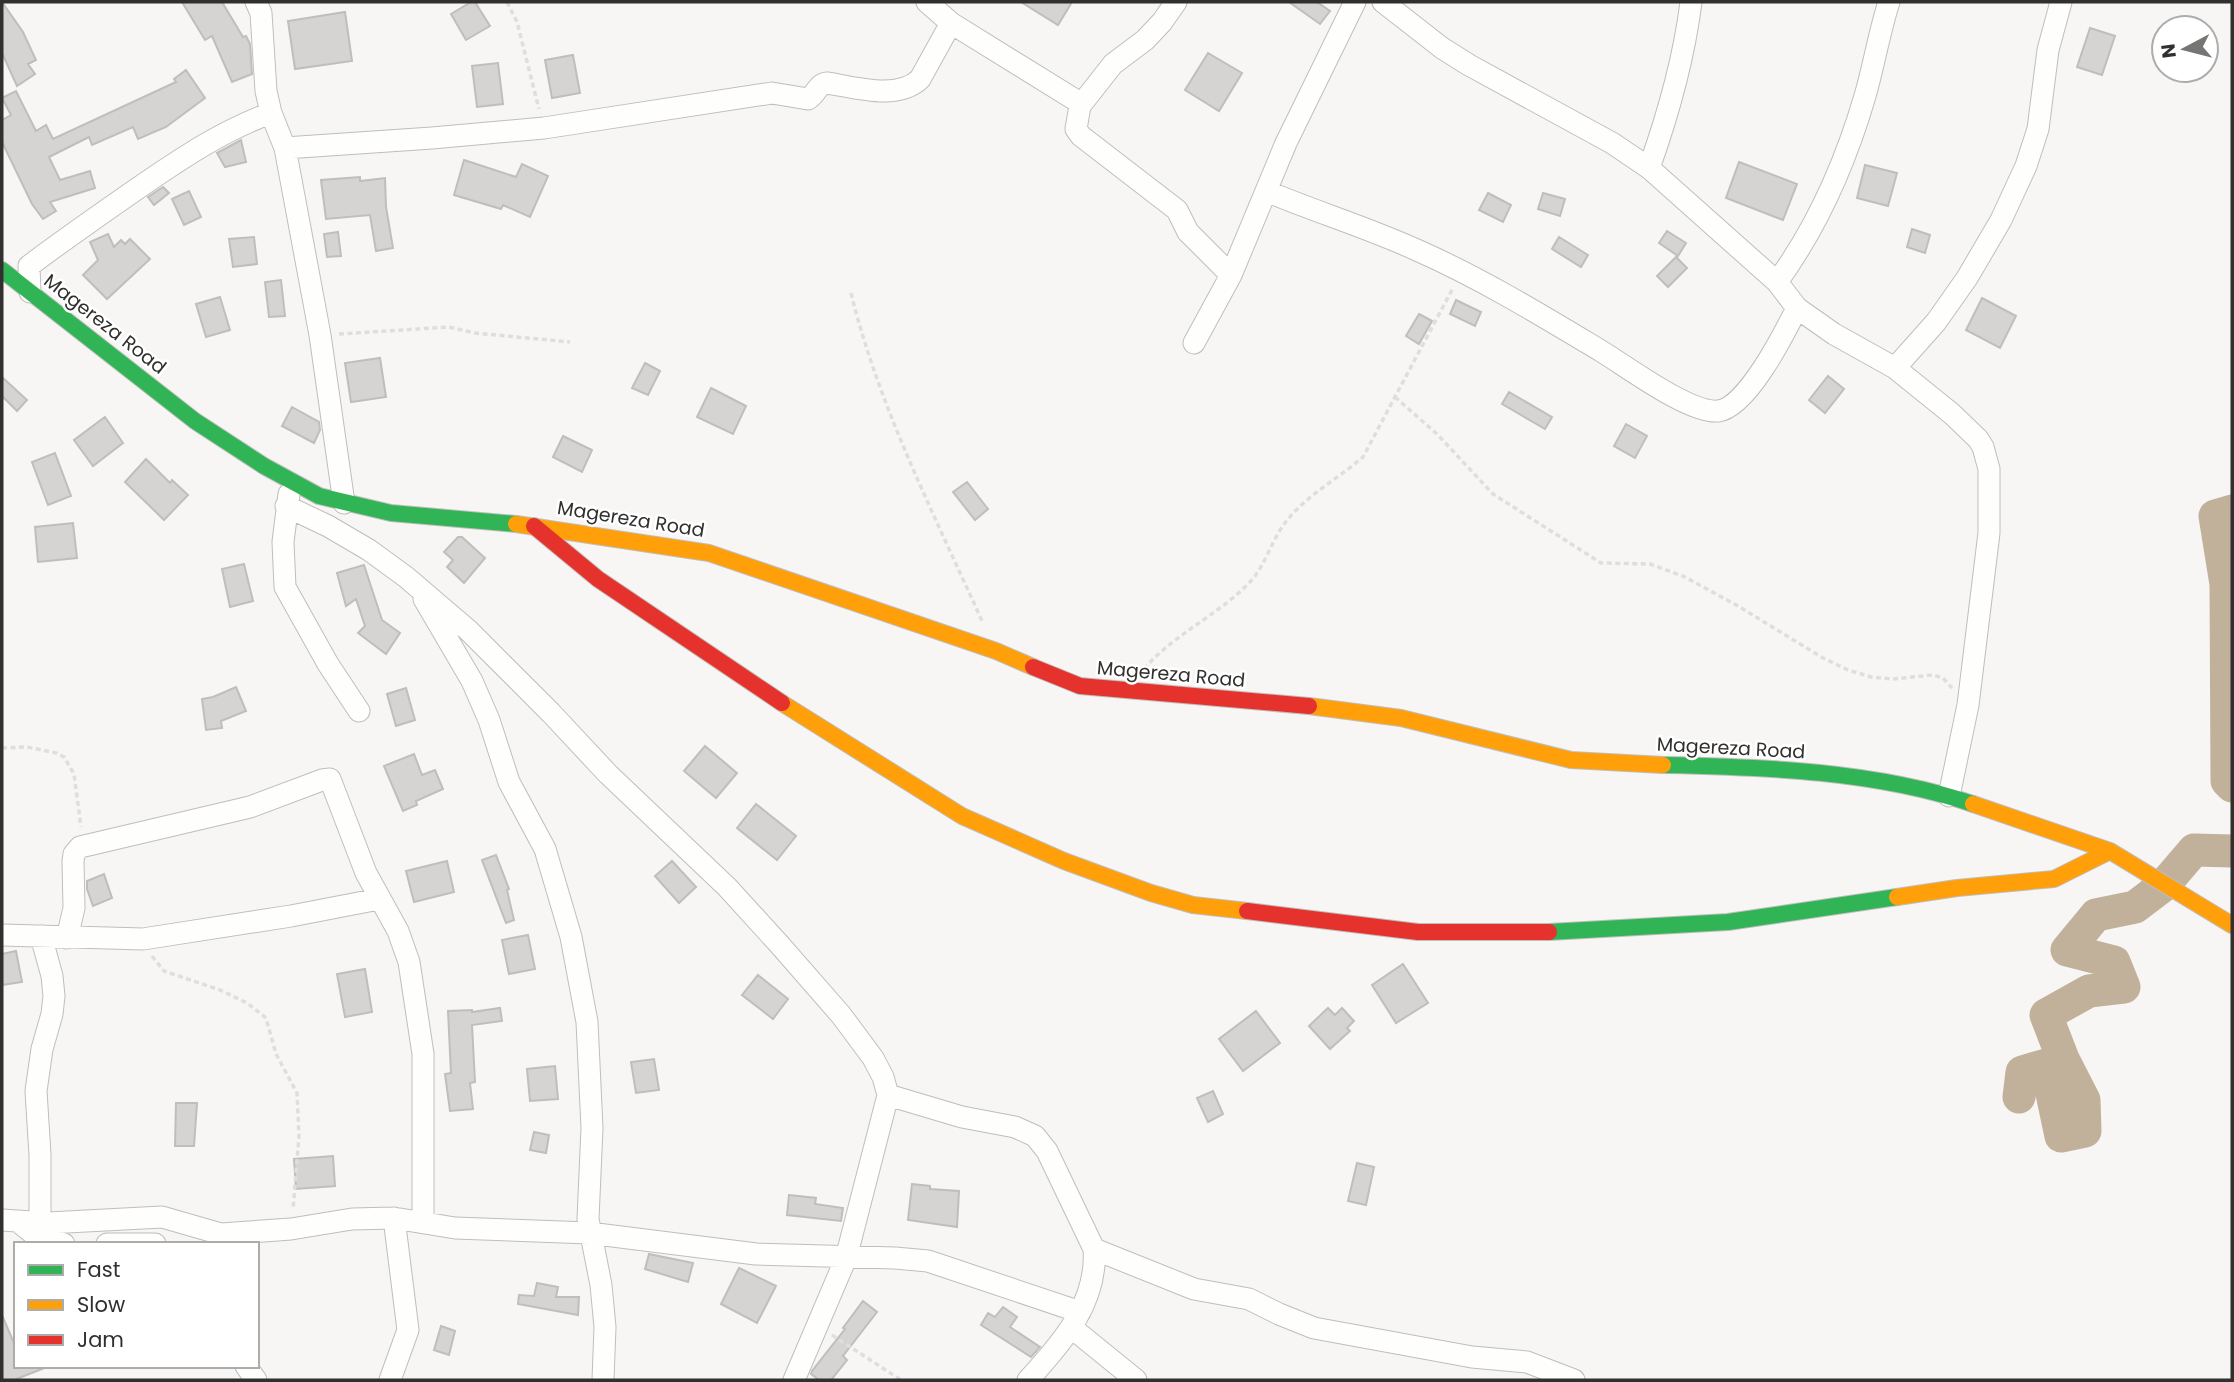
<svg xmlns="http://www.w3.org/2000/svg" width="2234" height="1382" font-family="Poppins,sans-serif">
<rect width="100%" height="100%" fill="#f7f6f4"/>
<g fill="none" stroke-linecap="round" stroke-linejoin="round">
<path stroke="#c2b19a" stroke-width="33" d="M2232,511L2215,516L2226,584L2227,781L2232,786
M2019,1097L2022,1072L2046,1065L2061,1136L2085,1131L2084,1100L2063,1059L2046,1015L2089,991L2124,987L2114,962L2067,950L2096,915L2135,907L2164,885L2194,850L2232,851"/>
</g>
<path fill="#d5d4d3" stroke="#bfbebd" stroke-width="2" d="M2,2L23,32L36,60L28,64L35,74L17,86L2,53Z
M182,2H222L243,37L246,36L250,44L252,74L232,82L212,36L205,40Z
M471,2H475L490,26L466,40L451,14Z
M1021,2H1072L1058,25Z
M1289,2H1317L1330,11L1320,24Z
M345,12L352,61L295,69L288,21Z
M2090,28L2115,36L2102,75L2077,67Z
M1208,53L1242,73L1219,111L1185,90Z
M573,55L580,93L552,98L545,60Z
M498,63L503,104L477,107L472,66Z
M186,70L205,98L166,127L138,139L133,127L92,145L89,137L49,157L60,180L90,171L95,188L50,202L56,211L43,219L32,204L2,142V120L11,115L2,98L16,91L36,131L46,125L53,139L176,82L174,79Z
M241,140L246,162L225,167L217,153Z
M464,160L516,177L522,164L548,176L530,217L503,205L501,209L454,195Z
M1739,162L1797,184L1783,220L1726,198Z
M1865,165L1897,173L1888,206L1857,198Z
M360,177V181L385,178L386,207L393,248L376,251L370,215L326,219L321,180Z
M163,187L169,193L154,205L148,197Z
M189,191L201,217L184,225L172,199Z
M1488,193L1511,205L1503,222L1479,210Z
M1543,193L1565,199L1560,216L1538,209Z
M1912,229L1930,235L1925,253L1907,247Z
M1667,231L1686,243L1678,256L1659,243Z
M338,232L341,256L327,257L324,234Z
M108,234L114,247L121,240L125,244L130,239L150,259L107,299L83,275L98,260L90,242Z
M254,237L257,264L233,267L229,239Z
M1559,237L1588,255L1581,267L1552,249Z
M1676,257L1687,268L1668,287L1657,276Z
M281,280L285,316L269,317L265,282Z
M220,297L230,330L206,337L196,304Z
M1982,298L2016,316L2000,348L1966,330Z
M1456,300L1481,312L1475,326L1450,314Z
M1419,314L1432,321L1419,344L1406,336Z
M380,358L386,397L351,402L345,363Z
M645,363L660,371L648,395L632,388Z
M1828,376L1844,389L1825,413L1809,400Z
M2,377L27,400L17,411L2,396Z
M711,388L746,406L733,434L697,417Z
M1509,392L1552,417L1545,429L1502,404Z
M292,407L319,422L320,430L314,443L282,426Z
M105,417L123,443L93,466L74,440Z
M1626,424L1647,436L1635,458L1614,446Z
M563,436L592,450L582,472L553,457Z
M55,453L71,496L48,505L32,462Z
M146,459L170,483L172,480L188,495L164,520L125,482Z
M967,482L988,509L975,520L953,492Z
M73,523L77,558L38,562L35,527Z
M458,537H462L485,558L464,583L447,567L453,560L444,552Z
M244,564L253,601L230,607L222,569Z
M364,565L382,620L400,633L386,654L358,633L365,626L356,599L346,606L337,573Z
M236,687L246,711L221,721L222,728L206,730L202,699L213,697Z
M406,688L415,720L396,726L387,694Z
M705,746L737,773L716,798L684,771Z
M414,754L422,775L435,770L443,789L416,801L417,805L403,811L384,766Z
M756,804L796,836L777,860L737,828Z
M496,855L509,889L507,890L514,920L506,923L482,860Z
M447,861L454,892L414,902L406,871Z
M672,861L696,887L679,903L655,876Z
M104,874L112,898L93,906L87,889V881Z
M528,935L535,969L509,974L502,940Z
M16,951L22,982L2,985V954Z
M1403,964L1428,1003L1396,1023L1372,985Z
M365,969L372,1012L345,1017L337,974Z
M758,975L788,999L773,1019L742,995Z
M500,1008L502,1021L472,1025L475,1082L470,1083L473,1109L450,1111L445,1074L451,1073L448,1011L472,1010V1012Z
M1328,1008L1335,1015L1342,1008L1354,1021L1347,1028L1350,1031L1330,1049L1309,1026Z
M1256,1011L1280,1043L1243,1071L1219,1039Z
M654,1059L659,1090L636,1093L631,1062Z
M555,1066L558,1099L530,1101L527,1069Z
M1213,1091L1223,1114L1208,1122L1197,1098Z
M176,1103H197L194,1146H175Z
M534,1132L549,1135L546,1153L530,1150Z
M333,1156L335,1186L296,1189L294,1159Z
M1357,1163L1374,1167L1366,1205L1348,1201Z
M912,1184L930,1186V1189L959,1191L957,1227L908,1220Z
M789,1195L816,1198L815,1204L843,1208L841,1221L787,1215Z
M649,1254L693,1263L688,1282L645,1269Z
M739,1268L776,1286L757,1323L721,1304Z
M537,1283L558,1287L556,1297H579L578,1315L518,1304L519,1295L534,1296Z
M863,1301L877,1312L843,1356L847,1360L831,1380H819L811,1374L812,1371L845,1329L843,1328Z
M1003,1307L1017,1317L1010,1327L1040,1347L1031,1357L981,1325L988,1313L995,1317Z
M2,1315L16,1348V1366L47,1367L14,1380H2Z
M441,1326L455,1331L449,1355L434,1350Z"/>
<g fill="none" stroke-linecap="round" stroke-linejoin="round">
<defs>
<path id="street" d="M256,2L261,13L266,91L271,113L285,148L320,335L344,503
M927,2L951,23L1077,101L1080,106L1076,129L1081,136L1177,210L1188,232L1231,275
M1383,2L1442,48L1469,65L1612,143L1649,168L1777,282L1797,308L1834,334L1895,368L1952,414L1978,439L1983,447L1989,469V533L1968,705L1949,796
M1080,106L1113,64L1145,40L1162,22L1176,2
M285,148L432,138L544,128L772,93L808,99C816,95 817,84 827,83C854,87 897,101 920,79L951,23
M1649,168C1668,115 1684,58 1691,2
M1266,191C1316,212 1369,228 1419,251C1482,279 1541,315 1601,351C1626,366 1690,414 1718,411C1747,408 1785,332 1797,308
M1777,282C1817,227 1846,161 1865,96C1874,65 1879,33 1889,2
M30,292L29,266C66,238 105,211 144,184C185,156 224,130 271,113
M1194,343L1231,275L1286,143L1355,2
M1895,368L1936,322L1967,278L2001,220L2026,166L2038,129L2048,50L2061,2
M289,494L283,542L285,587L328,664L359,711
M286,506L328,526L369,550L406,577L468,630L551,713L608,774L727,887L779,944L841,1015L873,1058L883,1077L888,1095L846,1258L794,1380
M424,599L472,681L489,720L509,782L545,849L571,937L587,1022L592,1128L588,1219L601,1285L605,1327L603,1380
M2,935L143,939L291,916L379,899
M67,938L74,908L73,861L74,854L80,847L250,807L322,780L330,779L366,873L398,931L409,962L423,1054V1222
M888,1095L962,1117L1015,1127L1035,1136L1047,1151L1094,1249C1098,1302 1062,1343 1028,1380
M2,1220L48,1223L162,1217L221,1234L291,1229L352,1219L394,1218L455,1228L589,1233L756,1254L895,1258L928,1261L1080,1312
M20,1223L35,1235L64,1244
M40,1223V1155L36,1091L42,1049L52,1014L54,996L52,976L41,936
M107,1244H155
M1094,1249L1194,1289L1249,1299L1279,1314L1314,1328L1472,1357L1527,1362L1574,1380
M1072,1328L1136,1380
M246,1366L256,1380
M390,1380L408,1330L394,1218"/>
<path id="fast" d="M2,270L195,421L264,466L319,496L391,513L516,524
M1663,765C1764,767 1877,771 1973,804
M1549,932L1728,922L1897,897"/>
<path id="slow" d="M516,524L709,553L996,651L1033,667
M782,703L962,816L1064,861L1151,893L1193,905L1247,911
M1309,706L1401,718L1571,760L1663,765
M1973,804L2110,851L2232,925
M1897,897L1957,888L2054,879L2110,851"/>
<path id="jam" d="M534,526L598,579L782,703
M1033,667L1080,686L1309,706
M1247,911L1418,932H1549"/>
</defs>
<use href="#street" stroke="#bfbebe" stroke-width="23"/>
<use href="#fast" stroke="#bfbebe" stroke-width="18"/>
<use href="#slow" stroke="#bfbebe" stroke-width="18"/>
<use href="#jam" stroke="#bfbebe" stroke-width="18"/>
<path stroke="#dedede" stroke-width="3.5" stroke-dasharray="5 3.5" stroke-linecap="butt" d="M507,2L517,22L539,109
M851,293C879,407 934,514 982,621
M339,334L449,327L475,333L570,342
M1395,397L1437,434L1493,494L1601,563L1650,564L1685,577L1738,606L1823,658L1848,670L1871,677L1893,679L1933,675L1943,678L1952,688
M1144,669C1174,634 1217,616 1249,583C1265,567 1271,541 1285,523C1305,496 1338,479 1363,457L1453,288
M2,748L27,747L56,753L64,757L74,774L81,827
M152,956L164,971L220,990L247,1003L266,1018L276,1054L297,1093L299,1136L293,1210
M832,1335L901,1380"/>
<use href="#street" stroke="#fefefd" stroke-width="21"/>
<use href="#fast" stroke="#30b455" stroke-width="16"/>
<use href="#slow" stroke="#ff9f0a" stroke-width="16"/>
<use href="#jam" stroke="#e5322d" stroke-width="16"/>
</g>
<g text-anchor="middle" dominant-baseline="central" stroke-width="5" stroke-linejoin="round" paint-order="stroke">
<g font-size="19" fill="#31302f" stroke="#fff">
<text transform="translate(105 324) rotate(38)">Magereza Road</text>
<text transform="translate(631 519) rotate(9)">Magereza Road</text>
<text transform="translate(1171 674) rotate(5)">Magereza Road</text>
<text transform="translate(1731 748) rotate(3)">Magereza Road</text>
</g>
</g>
<rect width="2234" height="1382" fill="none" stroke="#31302f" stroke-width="7"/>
<rect x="14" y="1242" width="245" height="126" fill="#ffffff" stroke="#adacac" stroke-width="2"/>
<rect x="28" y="1265" width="35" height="10" fill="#30b455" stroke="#adacac" stroke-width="2"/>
<text x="77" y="1277" font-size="21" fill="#31302f">Fast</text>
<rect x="28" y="1300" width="35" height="10" fill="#ff9f0a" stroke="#adacac" stroke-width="2"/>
<text x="77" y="1312" font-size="21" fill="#31302f">Slow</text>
<rect x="28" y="1335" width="35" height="10" fill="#e5322d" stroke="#adacac" stroke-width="2"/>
<text x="77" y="1347" font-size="21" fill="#31302f">Jam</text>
<g transform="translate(2185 49) rotate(263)"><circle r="33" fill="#ffffff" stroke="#adacac" stroke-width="2"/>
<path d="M0-5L12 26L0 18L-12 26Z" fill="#767574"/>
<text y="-10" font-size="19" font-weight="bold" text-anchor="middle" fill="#31302f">N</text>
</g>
</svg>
